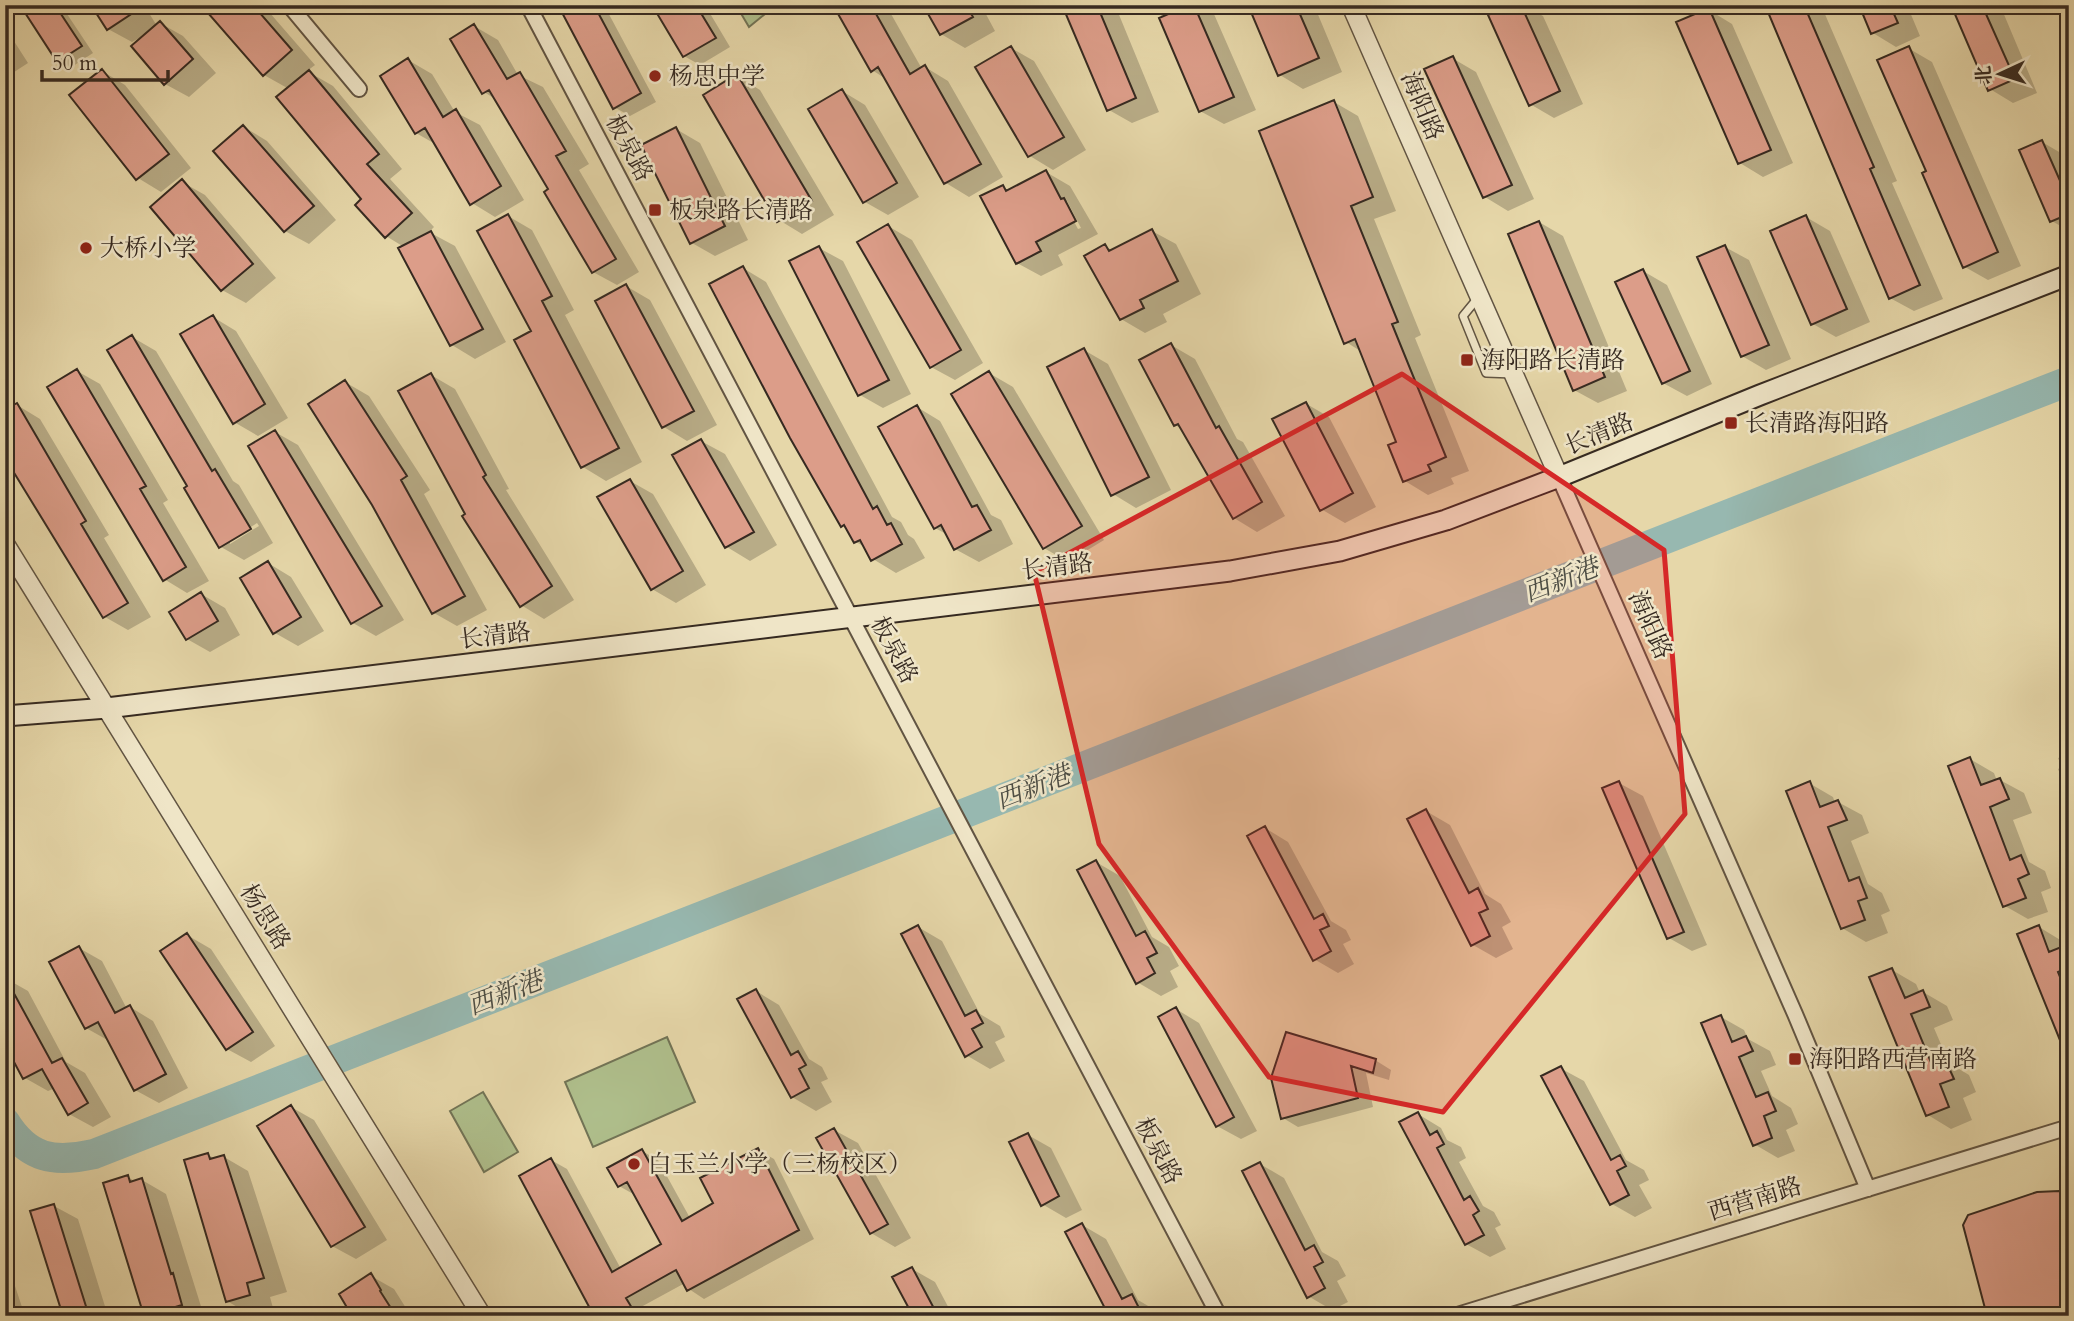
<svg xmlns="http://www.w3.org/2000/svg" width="2074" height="1321" font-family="Cardo,'Noto Serif SC',serif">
<rect width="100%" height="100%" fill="#e6d7a9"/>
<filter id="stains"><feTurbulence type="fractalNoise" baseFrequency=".00286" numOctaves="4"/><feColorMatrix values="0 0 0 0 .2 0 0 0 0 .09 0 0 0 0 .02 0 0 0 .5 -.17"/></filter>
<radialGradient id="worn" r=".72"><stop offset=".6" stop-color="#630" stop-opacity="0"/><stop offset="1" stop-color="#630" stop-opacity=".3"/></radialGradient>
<path fill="#afbf8c" stroke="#727456" stroke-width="2" d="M736,5H776L749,27Z
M667,1037L695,1102L593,1147L565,1082Z
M483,1092L518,1152L484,1172L450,1111Z"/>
<path fill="#0003" fill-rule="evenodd" d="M22,5H61L93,53L70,68L59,61Z
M144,5L157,26L160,23L183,36L216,73L189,97L165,84L141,37L132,42L108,29Z
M203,5H263L315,65L307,71L333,86L402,169L390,179L434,227L429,232L455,246L506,342L475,359L452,345L404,247L386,236L289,89L264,75Z
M560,5H604L656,102L630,116L614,107Z
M654,5H705L730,47L700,65L684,56Z
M835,5H886L922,69L925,67L948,81L1003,177L969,197L946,183L886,79L872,70Z
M925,5H981L995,31L965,48L941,34Z
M1064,5H1115L1159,112L1132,123L1109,110Z
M1157,5H1210L1256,110L1224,124L1200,111Z
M1250,5H1314L1342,72L1303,89L1280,75Z
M1395,5H1419L1406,12Z
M1514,5H1523L1543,16L1583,104L1554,118L1530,104Z
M1766,5H1821L1897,181L1892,183L1943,299L1914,311L1890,298Z
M1860,5H1907L1920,36L1896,47L1873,33Z
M1953,5H2000L2037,93L2013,103L1990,89Z
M1709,10L1732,24L1793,163L1763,177L1740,163Z
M474,26L498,40L518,75L543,87L589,164L579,170L639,272L617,285L593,272L550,190L497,100L484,92Z
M5,27L28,63L5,78Z
M1011,48L1034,61L1086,150L1053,170L1030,156L977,67Z
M1908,48L1932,62L2021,266L1988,280L1965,267L1928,172Z
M1452,58L1476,72L1534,199L1508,211L1485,197Z
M408,60L432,74L455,112L480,125L524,200L495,217L472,203L437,145L416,133Z
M102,71L125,85L191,168L161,192L138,178Z
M737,76L760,90L834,215L802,234L779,220Z
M842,91L865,105L919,197L888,215L865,202Z
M1334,102L1358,116L1396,211L1374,219L1421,335L1415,338L1469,471L1451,478L1454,484L1428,495L1405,481L1399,442L1362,352L1346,342Z
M244,127L267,141L336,220L309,244L285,231Z
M676,129L700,143L748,240L715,256L692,243Z
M2042,142L2066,156L2069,162V231L2052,221Z
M1046,172L1070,186L1098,234L1058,255L1063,265L1041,276L1017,263L1002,187L1010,191ZM1063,201H1067L1081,228L1078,229Z
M182,182L205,195L276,278L246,303L222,290L152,207Z
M508,216L532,230L574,310L565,315L642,462L606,481L583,467L533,332Z
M1806,217L1830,231L1870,322L1836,337L1813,324Z
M1539,222L1563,236L1627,391L1598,403L1574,390Z
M888,226L912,240L983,363L955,380L931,367Z
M1152,231L1176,244L1201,294L1163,314L1167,322L1145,333L1121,319L1105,246L1113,251Z
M1725,247L1749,260L1791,359L1766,370L1742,356Z
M819,248L843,261L911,394L883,408L860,395Z
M743,268L766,282L892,517L901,522L908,535L914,539L925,558L896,573L873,559L867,548L856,542L849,529L842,525Z
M1643,271L1667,285L1712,384L1687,396L1663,383Z
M626,286L650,300L717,425L687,441L664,427Z
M213,317L236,331L288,418L258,436L234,422Z
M132,337L156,351L233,481L239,485L273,543L244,560L221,547L190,487ZM257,523L259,526L230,544V540Z
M1171,345L1195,359L1237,439L1243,442L1285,516L1257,532L1234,518L1184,430L1175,425Z
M1084,350L1108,364L1171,490L1136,508L1113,494Z
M77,371L100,384L168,500L163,503L209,581L187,593L164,579Z
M989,373L1013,387L1104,540L1068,562L1044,548Z
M431,375L455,389L509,489L506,490L574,600L544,619L521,605L467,515Z
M345,382L369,396L430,490L424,494L487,610L457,626L434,613Z
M1305,403L1329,417L1376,507L1345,523L1321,509Z
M17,405L40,419L109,535L104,538L151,617L128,630L105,617Z
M917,407L940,421L991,515L1001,520L1013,544L979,562L955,549L948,535L935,528Z
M275,432L298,445L404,620L376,636L353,623Z
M701,441L725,454L777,545L750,561L727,547Z
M630,481L653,494L706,585L676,603L652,589Z
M268,563L291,577L324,631L298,646L275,633Z
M201,594L225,608L240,635L210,652L187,639Z
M2069,754V796L2058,769L2062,767L2058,758Z
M1970,759L1994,773L1997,781L2000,780L2024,793L2032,813L2013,820L2029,862L2045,871L2051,888L2041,892L2048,912L2028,919L2005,906Z
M1619,783L1643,796L1707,945L1692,951L1669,938Z
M1809,783L1833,797L1835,803L1838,802L1862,815L1869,833L1851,841L1868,884L1882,893L1890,911L1881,915L1888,933L1866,942L1842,928Z
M1426,811L1450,825L1485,894L1501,904L1511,922L1502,927L1513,949L1496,958L1473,945Z
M1265,828L1288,842L1331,921L1346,930L1351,940L1343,944L1354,964L1338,973L1314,959Z
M1096,862L1120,876L1152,937L1169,947L1179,966L1170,971L1178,987L1161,996L1137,982Z
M918,927L942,941L980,1014L1000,1026L1005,1037L995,1042L1005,1061L990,1069L966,1055Z
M2039,927L2062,941L2065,947H2069V1056L2019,935Z
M187,935L211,949L275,1046L251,1062L227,1049Z
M79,948L102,961L127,1009L130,1007L153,1021L188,1088L159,1103L135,1090L111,1042L86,1028Z
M1892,970L1916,984L1920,993L1923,992L1947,1006L1953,1020L1934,1028L1949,1063L1969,1075L1976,1092L1963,1098L1972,1120L1951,1129L1928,1115Z
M5,978L28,991L66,1062L85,1073L111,1117L93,1127L69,1114L55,1088L48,1091L25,1078Z
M756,991L779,1005L809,1059L822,1067L828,1079L821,1082L832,1102L816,1111L792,1097Z
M1176,1009L1199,1023L1257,1131L1241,1139L1217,1126Z
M1721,1017L1744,1030L1748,1039L1770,1051L1776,1065L1761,1071L1772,1096L1791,1108L1798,1124L1786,1130L1795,1151L1778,1158L1754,1144Z
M1375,1060L1391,1070L1389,1080L1366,1073L1373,1107L1298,1127L1283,1118L1273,1078Z
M1560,1068L1584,1081L1626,1160L1644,1170L1649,1180L1639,1185L1652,1208L1635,1217L1612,1204Z
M291,1107L314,1120L387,1240L356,1259L332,1246Z
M1418,1114L1441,1128L1447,1140L1461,1147L1466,1158L1459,1162L1483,1206L1494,1212L1501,1225L1495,1228L1506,1249L1490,1257L1466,1244Z
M834,1130L858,1143L911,1238L895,1247L871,1233Z
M1028,1135L1051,1148L1082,1210L1066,1218L1042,1204Z
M758,1150L774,1159L814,1239L704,1299L689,1289L685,1283L641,1307L646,1316H596L551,1160L567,1169L621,1269L664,1245L635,1195L619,1186L642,1151L658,1160L690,1218L716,1204Z
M208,1155L216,1159L224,1157L248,1171L287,1292L270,1297L273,1308L251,1315L227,1301Z
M1260,1164L1284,1178L1322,1252L1338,1261L1346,1276L1337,1281L1348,1302L1332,1310L1308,1296Z
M128,1177L136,1182L142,1180L166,1194L204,1316H145Z
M54,1206L78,1219L108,1316H65Z
M1082,1225L1106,1239L1138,1300L1155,1310L1158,1316H1111Z
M912,1269L935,1282L953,1316H915Z
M5,1273L12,1277L25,1316H5Z
M371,1276L394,1289L411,1316H355Z"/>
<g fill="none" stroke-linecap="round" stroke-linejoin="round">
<path stroke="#97b8b0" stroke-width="30" d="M5,1122C28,1159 54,1163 94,1154L2069,381"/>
</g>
<path fill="#dc9d89" stroke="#362a21" stroke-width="2" d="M20,5H55L82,46L57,62Z
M91,5H145L107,30Z
M201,5H253L292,50L263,76Z
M558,5H594L641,93L613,109Z
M652,5H696L716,38L683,57Z
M833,5H871L910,74L925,65L981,164L944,184L878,67L871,72Z
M923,5H966L973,17L940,35Z
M1062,5H1097L1136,98L1107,111Z
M1189,5H1194L1234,97L1199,112L1159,18Z
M1248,5H1296L1319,58L1278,76Z
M1510,5H1521L1560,91L1529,106L1488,15Z
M1765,5H1804L1874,167L1870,169L1920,285L1889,299Z
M1859,5H1890L1898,23L1871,34Z
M1951,5H1982L2015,79L1988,91Z
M1709,8L1771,150L1738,164L1676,22Z
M160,21L193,59L164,85L131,46Z
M474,24L507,79L520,72L566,151L556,156L616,259L592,273L544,192L548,189L489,90L482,94L450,39Z
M1011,46L1064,137L1028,157L975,67Z
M1909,46L1998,252L1963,268L1922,173L1926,171L1877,60Z
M1453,56L1512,185L1483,198L1424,69Z
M408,58L443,117L456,109L501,186L470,205L425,128L415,134L380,76Z
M102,69L169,154L136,180L69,95Z
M309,70L379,154L367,164L412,213L385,238L355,205L361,199L276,97Z
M737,74L812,201L777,222L703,95Z
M842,89L897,183L863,203L808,109Z
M1334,100L1373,197L1351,206L1398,322L1392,324L1446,457L1428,465L1431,471L1403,482L1388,445L1396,442L1355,339L1344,344L1259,131Z
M243,125L314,206L284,232L213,151Z
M676,127L725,226L690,244L641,145Z
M2042,140L2069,201V214L2050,222L2019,150Z
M1046,170L1061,199L1064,198L1076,221L1036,242L1041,251L1016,264L980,196L1003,185L1006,191Z
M182,179L253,264L221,291L150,207Z
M508,214L552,296L542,301L619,448L581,468L514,340L531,331L477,231Z
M1806,215L1847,309L1811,325L1770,231Z
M1539,221L1605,377L1573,391L1508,234Z
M888,224L961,350L930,368L857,242Z
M1152,229L1178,281L1140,300L1144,308L1120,320L1084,256L1105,244L1109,251Z
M431,231L483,329L450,346L398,248Z
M1725,245L1769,345L1741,357L1697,257Z
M819,246L889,380L858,396L789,261Z
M743,266L873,509L877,506L887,525L891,523L902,544L871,561L860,540L854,543L844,525L841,527L790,438L709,284Z
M1643,269L1690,371L1662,384L1615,282Z
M626,284L694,411L662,428L595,301Z
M213,315L265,404L233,424L180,334Z
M132,335L212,471L215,469L251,529L219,548L184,488L187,486L107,350Z
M1171,343L1216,428L1219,426L1262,502L1233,519L1178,424L1174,426L1139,360Z
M1084,348L1149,477L1111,496L1047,367Z
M77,369L146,486L140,489L186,567L163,581L47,387Z
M989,371L1082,526L1043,549L951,394Z
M431,373L486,475L483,477L552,586L520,607L462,516L465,514L398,391Z
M345,380L407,476L401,480L465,596L432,614L372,505L308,404Z
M1306,402L1353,493L1320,511L1272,419Z
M17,403L86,521L81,524L128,603L103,618L5,458V410Z
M917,405L972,507L977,505L991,530L954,550L941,525L934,529L878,427Z
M275,430L382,606L351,624L248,446Z
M701,439L754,532L725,548L672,455Z
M630,479L683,571L651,590L597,497Z
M268,561L301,617L273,634L240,578Z
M201,592L218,621L186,640L169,612Z
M1970,757L1981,785L2000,778L2009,799L1990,807L2010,860L2021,855L2029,874L2018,879L2026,898L2003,907L1948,766Z
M1619,781L1684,932L1667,939L1602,788Z
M1810,781L1820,807L1838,800L1847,820L1828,827L1849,881L1859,877L1867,898L1858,901L1865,920L1841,929L1786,791Z
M1426,809L1469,893L1478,888L1488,909L1479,913L1490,936L1471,946L1407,819Z
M1265,826L1314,919L1323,914L1329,926L1320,930L1331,951L1313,961L1247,836Z
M1096,860L1136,936L1145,931L1157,953L1147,958L1155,973L1136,984L1077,870Z
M918,925L965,1016L976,1010L983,1023L972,1029L982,1047L965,1057L901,934Z
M2039,925L2049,952L2069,944V967L2058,972L2069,999L2068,1060L2017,934Z
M187,933L253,1032L226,1050L160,951Z
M79,946L115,1013L130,1005L166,1074L134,1091L98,1022L85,1029L49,962Z
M1892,968L1905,998L1923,990L1930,1007L1911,1014L1932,1065L1945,1059L1954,1079L1940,1084L1949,1107L1926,1116L1869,977Z
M5,977L52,1063L62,1058L88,1103L68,1115L42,1069L23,1079L5,1045Z
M756,989L791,1055L798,1051L806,1065L799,1069L809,1088L791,1098L737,999Z
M1176,1007L1234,1117L1216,1127L1158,1017Z
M1721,1015L1732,1042L1746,1036L1753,1051L1739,1057L1756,1097L1768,1092L1776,1111L1764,1116L1772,1138L1753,1146L1701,1023Z
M1286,1032L1376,1059L1373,1073L1351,1066L1358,1098L1281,1119L1271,1078Z
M1561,1066L1611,1160L1620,1155L1626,1166L1617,1171L1629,1195L1610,1205L1541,1076Z
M291,1105L365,1227L331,1247L257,1126Z
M1418,1112L1430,1135L1437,1131L1444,1144L1437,1148L1464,1200L1470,1196L1479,1211L1473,1215L1484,1235L1465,1245L1399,1122Z
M834,1128L888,1224L870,1234L816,1138Z
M1028,1133L1059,1196L1041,1206L1009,1142Z
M758,1148L799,1230L687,1291L676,1270L626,1298L632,1308L617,1316H594L519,1176L551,1158L612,1272L661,1244L627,1182L618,1187L607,1168L642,1149L682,1221L713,1203L700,1178Z
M208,1153L210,1159L224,1155L264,1278L247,1283L250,1295L226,1302L184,1160Z
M1260,1162L1305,1250L1314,1245L1323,1262L1314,1267L1325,1288L1307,1298L1242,1171Z
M128,1175L130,1182L142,1178L171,1274L173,1273L182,1305L169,1309L171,1316H144L103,1183Z
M2059,1191L2069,1192V1312L2057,1316H1987L1963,1225L1968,1215L2037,1192Z
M54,1204L89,1316H63L30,1211Z
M1082,1223L1122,1299L1132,1294L1143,1316H1109L1065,1232Z
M912,1267L938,1316H913L892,1277Z
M371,1273L381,1290L380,1291L396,1316H352L339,1294Z"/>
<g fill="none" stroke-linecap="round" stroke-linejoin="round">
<defs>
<path id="service" d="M1477,299L1463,316L1486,373L1514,374"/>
<path id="minor" d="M289,5L359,89
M528,5L1219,1316
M1559,477L1795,1014L1868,1189
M1454,1316L2069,1127"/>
<path id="tertiary" d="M1351,5C1419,163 1491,319 1559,477
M5,544L482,1316"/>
<path id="secondary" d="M5,716L107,708L1230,571L1340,551L1446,520L1559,477L1760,395L2069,275"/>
</defs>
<use href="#service" stroke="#625543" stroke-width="10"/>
<use href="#minor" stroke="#625543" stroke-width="18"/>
<use href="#tertiary" stroke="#625543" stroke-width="21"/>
<use href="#secondary" stroke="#362a21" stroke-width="23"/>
<use href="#service" stroke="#efe5c7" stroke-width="7"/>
<use href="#minor" stroke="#efe5c7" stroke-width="14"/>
<use href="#tertiary" stroke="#efe5c7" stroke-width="18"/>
<use href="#secondary" stroke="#efe5c7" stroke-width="19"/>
</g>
<path fill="#d62828" fill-opacity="0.2" stroke="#d62828" stroke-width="5" stroke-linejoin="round" d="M1402,374L1664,550L1685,814L1443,1112L1269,1077L1099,844L1034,572Z"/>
<g fill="#8f2418" stroke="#efe5c7" stroke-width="2.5">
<circle cx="655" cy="76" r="7"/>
<rect x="648" y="203" width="14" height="14" rx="3.5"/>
<circle cx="86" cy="248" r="7"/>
<rect x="1460" y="353" width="14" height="14" rx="3.5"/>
<rect x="1724" y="416" width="14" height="14" rx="3.5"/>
<rect x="1788" y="1052" width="14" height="14" rx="3.5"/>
<circle cx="634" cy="1164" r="7"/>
</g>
<g text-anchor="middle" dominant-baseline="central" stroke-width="5" stroke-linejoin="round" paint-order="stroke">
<g font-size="24" fill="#362a21" stroke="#efe5c7" text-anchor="start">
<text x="669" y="76">杨思中学</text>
<text x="669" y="210">板泉路长清路</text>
<text x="100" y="248">大桥小学</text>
<text x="1481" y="360">海阳路长清路</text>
<text x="1745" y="423">长清路海阳路</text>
<text x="1809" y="1059">海阳路西营南路</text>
<text x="648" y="1164">白玉兰小学（三杨校区）</text>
</g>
<g font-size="24" fill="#362a21" stroke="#efe5c7">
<text transform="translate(1422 106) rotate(67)">海阳路</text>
<text transform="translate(629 148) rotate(62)">板泉路</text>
<text transform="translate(1599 434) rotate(-22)">长清路</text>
<text transform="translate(1057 567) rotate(-7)">长清路</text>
<text transform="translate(1650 625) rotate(66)">海阳路</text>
<text transform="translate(495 636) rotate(-7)">长清路</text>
<text transform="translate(894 650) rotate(62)">板泉路</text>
<text transform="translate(265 917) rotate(58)">杨思路</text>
<text transform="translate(1158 1151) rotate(62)">板泉路</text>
<text transform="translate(1755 1199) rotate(-17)">西营南路</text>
</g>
<g font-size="26" font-style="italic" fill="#4e4e45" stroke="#efe5c7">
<text transform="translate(1561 580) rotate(-21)">西新港</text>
<text transform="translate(1033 787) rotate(-21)">西新港</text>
<text transform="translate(505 993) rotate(-21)">西新港</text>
</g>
</g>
<rect width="2074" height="1321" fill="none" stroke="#e6d7a9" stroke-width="28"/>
<rect x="7" y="7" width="2060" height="1307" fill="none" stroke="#362a21" stroke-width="3.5"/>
<rect x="14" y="14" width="2046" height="1293" fill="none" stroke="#362a21" stroke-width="2"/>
<g transform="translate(2000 74) rotate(266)" stroke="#efe5c7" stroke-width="5" paint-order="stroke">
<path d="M0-5L12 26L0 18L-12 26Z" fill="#362a21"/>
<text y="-10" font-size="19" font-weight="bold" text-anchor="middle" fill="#362a21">北</text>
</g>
<path d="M42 70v10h126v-10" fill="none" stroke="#362a21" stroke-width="3.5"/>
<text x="52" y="70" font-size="21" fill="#362a21" stroke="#efe5c7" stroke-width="5" paint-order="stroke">50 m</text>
<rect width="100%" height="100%" filter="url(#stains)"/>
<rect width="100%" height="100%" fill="url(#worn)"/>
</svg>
